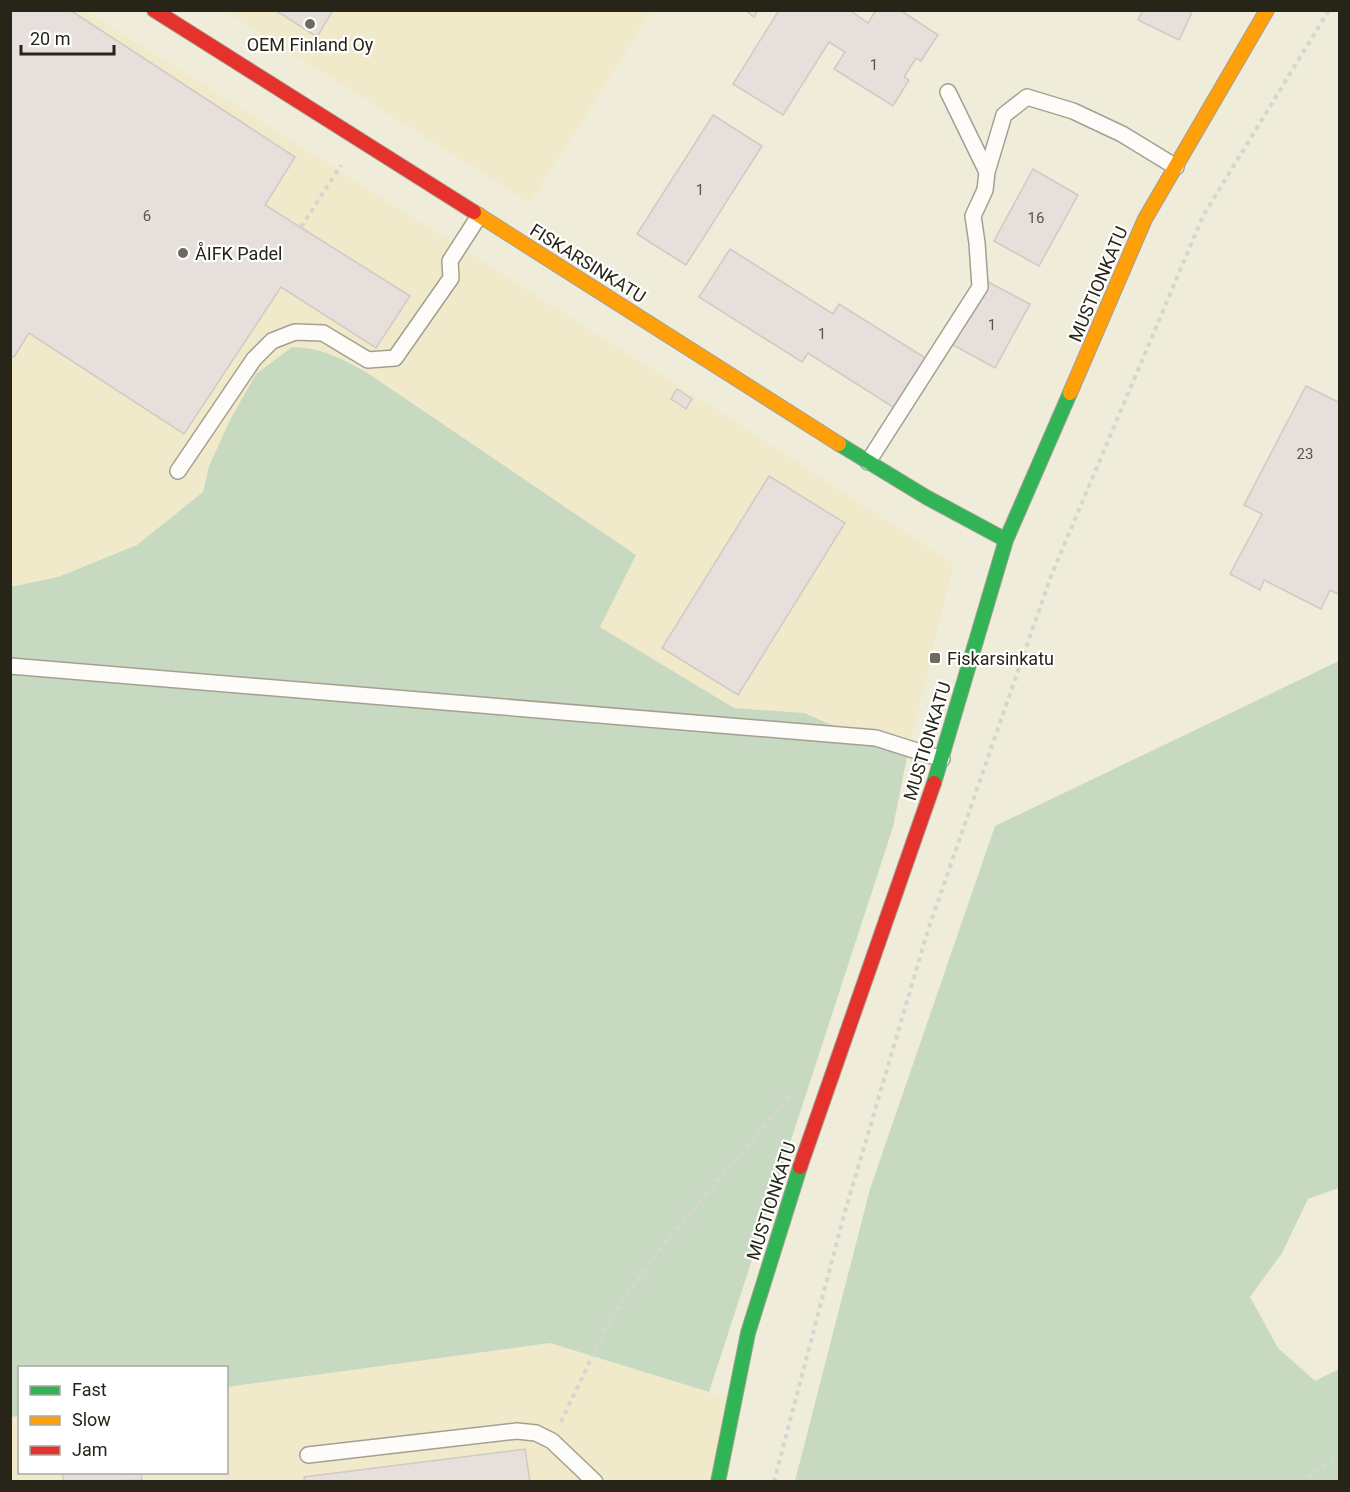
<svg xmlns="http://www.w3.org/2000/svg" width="1350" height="1492" font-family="Roboto,sans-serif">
<rect width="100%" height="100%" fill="#efecda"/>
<path fill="#f0eacb" d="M10,11H87L728,417L954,564L907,757L804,713L734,708L600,627L636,555L366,372L330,353L209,466L203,492L137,545L58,577L11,587Z
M225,11H652L530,203Z
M550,1343L733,1400L718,1482L11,1481L10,1417L19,1416L20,1472H226L227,1387Z"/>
<path fill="#c8d9c2" d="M292,347C323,348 340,358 366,372L636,555L600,627L734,708L804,713L907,757L893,827L709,1392L550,1343L227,1387L226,1368H20L19,1416L11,1417L10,587L58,577L137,545L203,492L209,466L231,418L256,374Z
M1339,661V1188L1308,1199L1282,1253L1250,1297L1278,1348L1315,1381L1339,1369V1481H795L870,1189L995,826Z"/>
<path fill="#e7dfdc" stroke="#d0c9c5" stroke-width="1.5" d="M10,10H70L295,157L265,205L410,296L376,348L281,287L184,434L29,333L14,357L10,355Z
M275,10H333L317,37Z
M745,10H758L754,17Z
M779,10H849L868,23L876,10H900L938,35L921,61L916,58L904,77L909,80L893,106L834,69L845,52L829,42L783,115L733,84Z
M1143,10H1193L1179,40L1138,20Z
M713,115L762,146L686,265L637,234Z
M1033,169L1078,195L1039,266L994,241Z
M730,249L833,314L839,304L927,359L896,409L808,353L802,362L699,297Z
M988,282L1030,304L995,368L953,345Z
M1306,386L1340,403V595L1330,590L1321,609L1264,580L1260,590L1230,574L1262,514L1244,505Z
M677,389L692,399L686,409L671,399Z
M769,476L845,523L738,695L662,648Z
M525,1449L530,1482H305L304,1477Z
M62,1472H141L142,1480L64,1482Z"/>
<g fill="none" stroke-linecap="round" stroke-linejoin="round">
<defs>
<path id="lane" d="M987,172L1004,115L1027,97L1073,111L1122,134L1176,167
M868,462L980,287L977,243L973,216L985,190L987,172L948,92
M178,471L254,359L272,341L295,332L323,333L368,360L395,358L451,278L450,261L479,216
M10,666L876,738L942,759
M308,1455L517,1431L536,1433L552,1441L595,1482"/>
<path id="fast" d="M839,444L926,497L1006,540
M934,783L1006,540L1070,393
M718,1482L748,1333L800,1167"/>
<path id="slow" d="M474,212L839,444
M1070,393L1145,219L1267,10"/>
<path id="jam" d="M154,10L474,212
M800,1167L934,783"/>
</defs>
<use href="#lane" stroke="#a3a092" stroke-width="18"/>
<use href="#fast" stroke="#a3a092" stroke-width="16"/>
<use href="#slow" stroke="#a3a092" stroke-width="16"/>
<use href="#jam" stroke="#a3a092" stroke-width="16"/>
<path stroke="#d6d5d0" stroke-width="4" stroke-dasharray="4.5 4.5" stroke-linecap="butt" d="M301,227L341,165
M561,1422L609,1321L663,1245L790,1096
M774,1482L844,1215L928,930L1051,576L1203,216L1329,10
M1300,1482L1340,1456"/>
<use href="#lane" stroke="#fdfcf9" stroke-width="15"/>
<use href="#fast" stroke="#30b455" stroke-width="14"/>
<use href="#slow" stroke="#ff9f0a" stroke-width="14"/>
<use href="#jam" stroke="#e5322d" stroke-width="14"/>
</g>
<g fill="#6d6b5c" stroke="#fff" stroke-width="2">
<circle cx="310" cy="24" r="6"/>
<circle cx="183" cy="253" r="6"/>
<rect x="929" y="652" width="12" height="12" rx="3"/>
</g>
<g text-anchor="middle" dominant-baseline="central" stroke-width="4.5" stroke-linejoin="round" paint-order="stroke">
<g font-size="15" fill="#575449">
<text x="874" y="65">1</text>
<text x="700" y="190">1</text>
<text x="147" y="216">6</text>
<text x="1036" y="218">16</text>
<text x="992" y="325">1</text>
<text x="822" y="334">1</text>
<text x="1305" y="454">23</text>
</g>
<g font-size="18" fill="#272518" stroke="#fff" text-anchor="start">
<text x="310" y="44" text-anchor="middle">OEM Finland Oy</text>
<text x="195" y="253">ÅIFK Padel</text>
<text x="947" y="658">Fiskarsinkatu</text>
</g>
<g font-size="18" fill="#272518" stroke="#fff">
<text transform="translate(588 263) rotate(32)">FISKARSINKATU</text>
<text transform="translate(1098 284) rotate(-67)">MUSTIONKATU</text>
<text transform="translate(927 741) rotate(-73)">MUSTIONKATU</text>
<text transform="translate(771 1201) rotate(-72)">MUSTIONKATU</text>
</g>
</g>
<rect width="1350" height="1492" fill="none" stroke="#272518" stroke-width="24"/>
<rect x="18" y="1366" width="210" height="108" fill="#ffffff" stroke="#a9a8a3" stroke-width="1.5"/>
<rect x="30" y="1386" width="30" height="9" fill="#30b455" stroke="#a9a8a3" stroke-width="1.5"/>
<text x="72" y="1396" font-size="18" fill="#272518">Fast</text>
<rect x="30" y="1416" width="30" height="9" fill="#ff9f0a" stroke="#a9a8a3" stroke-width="1.5"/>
<text x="72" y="1426" font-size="18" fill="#272518">Slow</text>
<rect x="30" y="1446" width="30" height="9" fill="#e5322d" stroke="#a9a8a3" stroke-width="1.5"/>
<text x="72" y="1456" font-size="18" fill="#272518">Jam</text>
<path d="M21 45v9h93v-9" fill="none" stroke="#272518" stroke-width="3"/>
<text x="30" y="45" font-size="18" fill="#272518" stroke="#ffffff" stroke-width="4.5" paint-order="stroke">20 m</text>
</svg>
